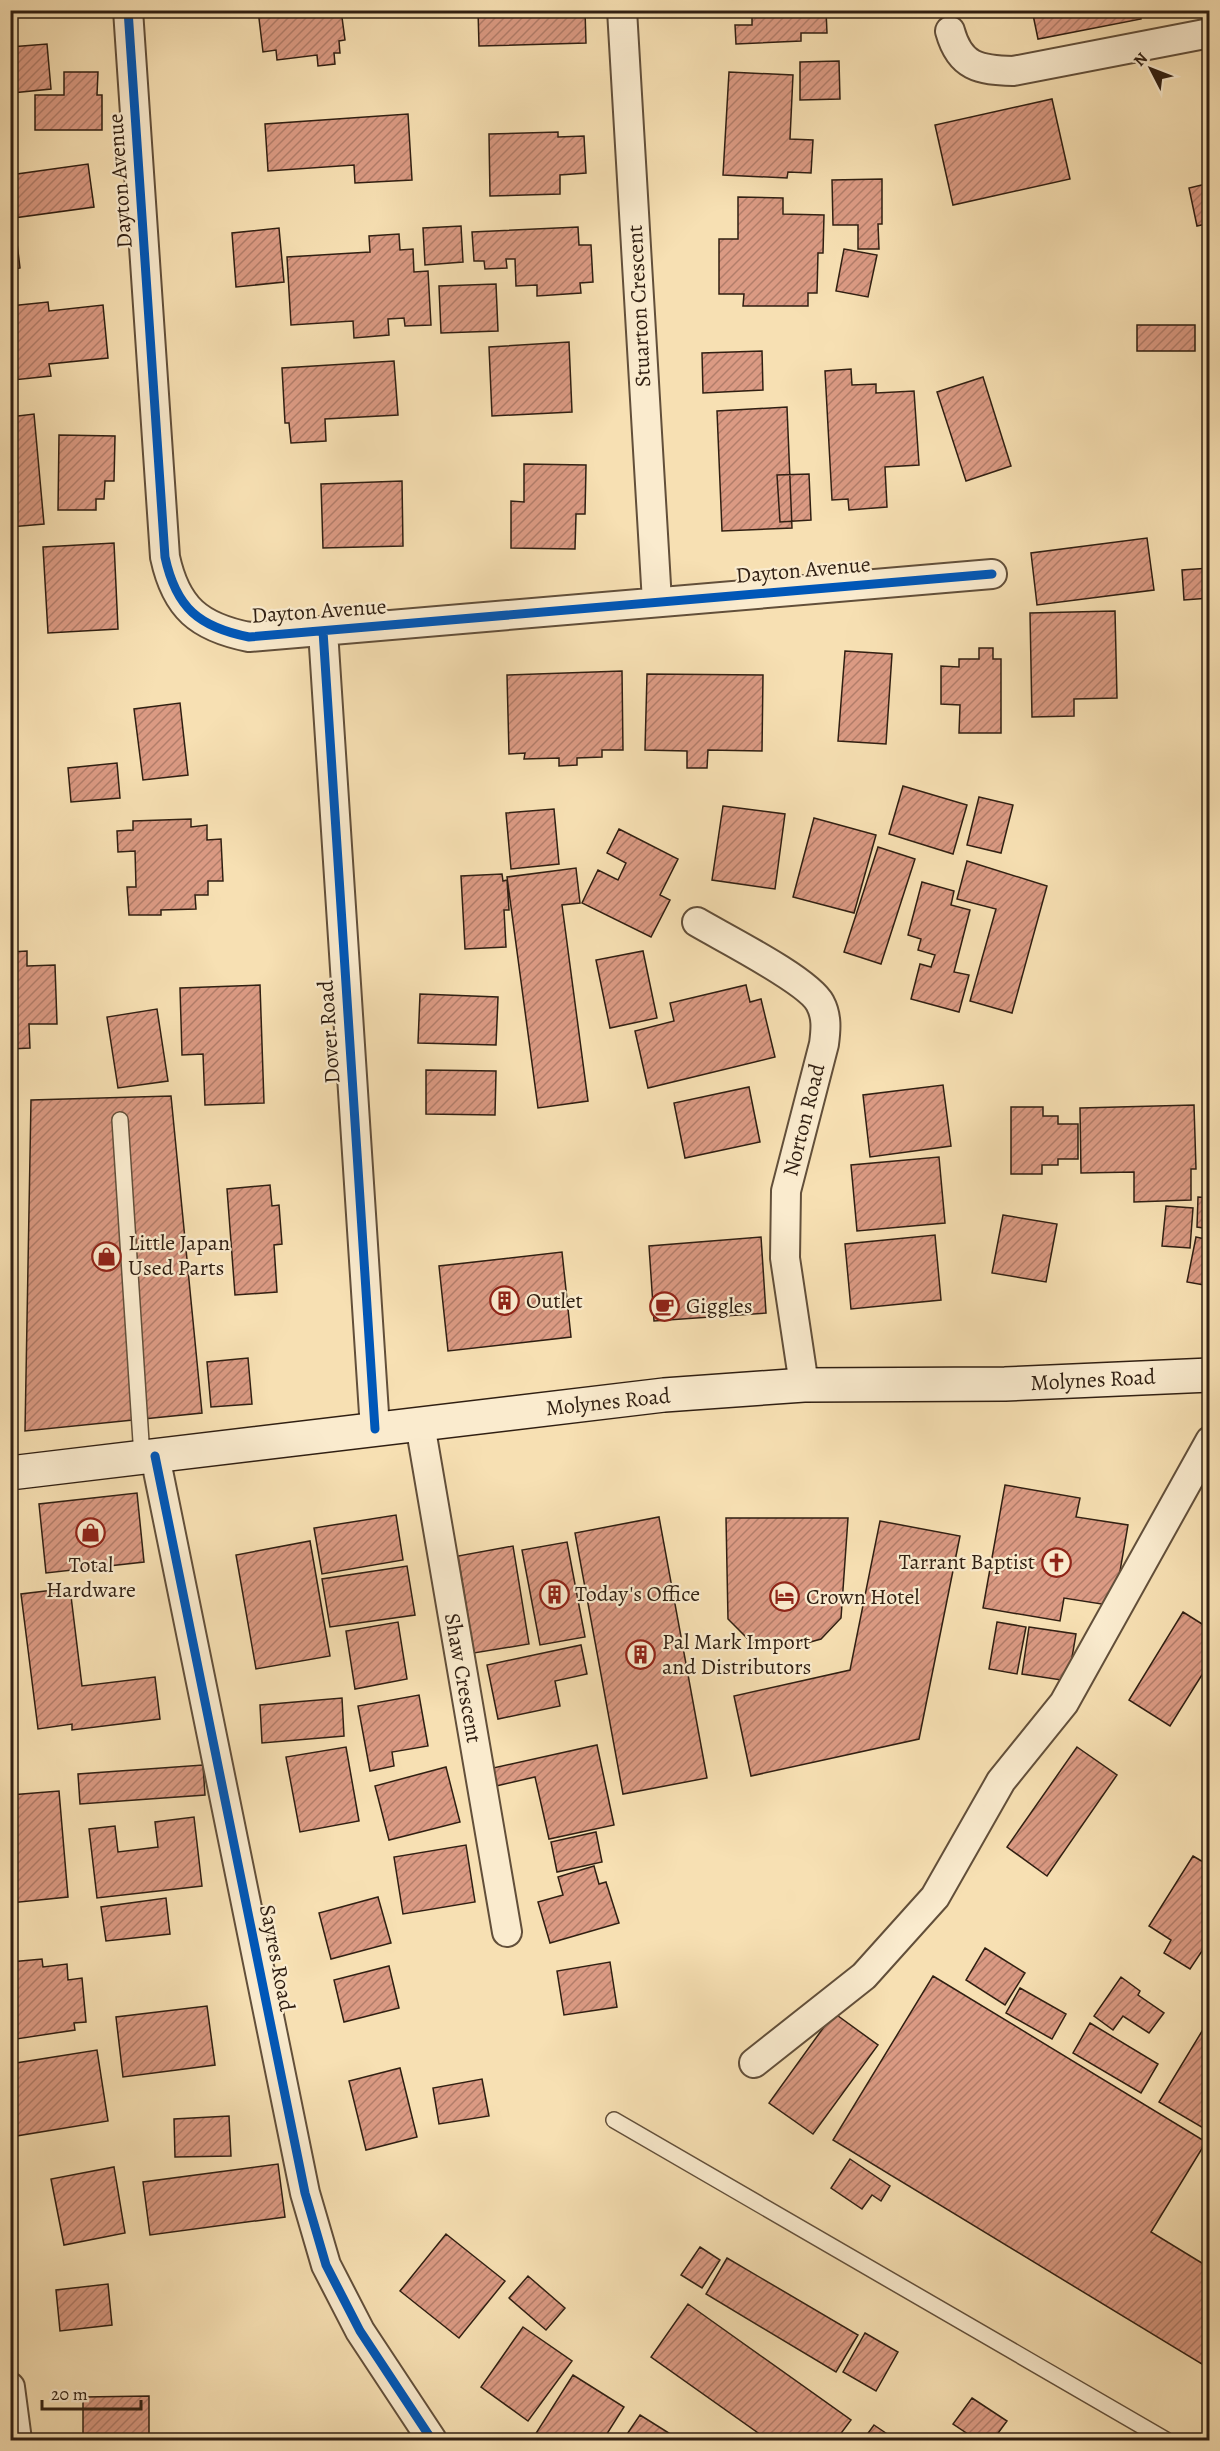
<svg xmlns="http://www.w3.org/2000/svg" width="1220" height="2451" font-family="Alegreya,serif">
<defs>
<pattern id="building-hatch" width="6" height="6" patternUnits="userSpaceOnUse" patternTransform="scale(1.5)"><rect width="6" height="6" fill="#db9a83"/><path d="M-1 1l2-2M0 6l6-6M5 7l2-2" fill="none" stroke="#b27d6a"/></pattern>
</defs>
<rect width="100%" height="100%" fill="#f7e0b3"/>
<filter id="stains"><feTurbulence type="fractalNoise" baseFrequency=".00333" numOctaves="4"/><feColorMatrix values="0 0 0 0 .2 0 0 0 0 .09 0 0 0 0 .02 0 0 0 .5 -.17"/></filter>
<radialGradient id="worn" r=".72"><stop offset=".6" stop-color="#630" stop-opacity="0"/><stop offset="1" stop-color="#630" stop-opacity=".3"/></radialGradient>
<path fill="url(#building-hatch)" stroke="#301f12" stroke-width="1.5" d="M258,10H341L345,40L339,41L340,53H334L335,64L318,66L317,55L277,60L276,50L263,52Z
M478,10H585L586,43L479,46Z
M752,10H826L827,33H801V41L736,44L735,25H752Z
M1032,10H1139L1141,19L1038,39Z
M47,44L51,89L12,93L13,103H10V47Z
M839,61L840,99L800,100V62Z
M64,72H98L97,95H102V130H35V95H64Z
M729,72L793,75L790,139L813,140L811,173L788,172L787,178L723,175Z
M1052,99L1070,179L953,205L935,125Z
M408,114L412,180L355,183L354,165L268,171L265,124Z
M558,132V137L584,136L586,173L560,175V194L490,196L489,134Z
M88,164L94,207L14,218L20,268L10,270V175Z
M882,179V224H878L879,249H858V225H833L832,180Z
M1210,183V223L1197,226L1189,188Z
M738,197L783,198V214L824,215L823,253H818L817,293H808V306H743L744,294H719V239H738Z
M461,226L463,262L425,265L423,228Z
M578,227L579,245H591L593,282L580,283L581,293L537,296V285L516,286L515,259H506L507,268L485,269L484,261H474L472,232Z
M279,228L284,282L236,287L232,233Z
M399,234L400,250L413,249L414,272L428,271L431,325L405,326L404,318L388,319L389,335L354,338L353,321L291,325L287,257L370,252L369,236Z
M844,249L877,255L868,297L836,291Z
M496,284L498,331L441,333L439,286Z
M48,302L49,311L103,305L108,358L49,364L51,376L13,380L10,306Z
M1137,325H1195V351H1137Z
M569,342L572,412L492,416L489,347Z
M762,351L763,390L703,393L702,353Z
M394,361L398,415L325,419L326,441L291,443L289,423H285L282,368Z
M851,369L852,385L876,384V393L914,391L919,465L885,467L887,507L849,510L848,499L832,500L825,371Z
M983,377L1011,466L966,481L937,392Z
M787,407L792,528L722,531L717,411Z
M34,414L44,524L10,527V417Z
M59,435L115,436L114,481H105L104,499H96V510H58Z
M524,464L586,465L585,514H576L575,549L511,548V501L524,502Z
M809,474L811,520L780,522L777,475Z
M402,481L403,546L323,548L321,484Z
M1147,538L1154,590L1037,605L1031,553Z
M114,543L118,629L48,633L43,547Z
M1210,568V598L1184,600L1182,570Z
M1115,611L1117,698L1074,699V716L1032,717L1030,613Z
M979,648H993V659H1001V733H959L960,705L941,704V666L959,667V659H979Z
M845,651L892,654L886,744L838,741Z
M622,671L623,750H602V757L577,758V765L559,766V758L524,759L525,753L509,754L507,675Z
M647,674L763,675L762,751L708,750L707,768H687V751L645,750Z
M180,703L188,775L143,780L134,709Z
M117,763L120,798L71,802L68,768Z
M903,786L967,805L953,854L889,834Z
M979,797L1013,805L1001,853L967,845Z
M723,806L785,814L775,889L712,880Z
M554,809L559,864L511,869L506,813Z
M814,818L876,835L854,913L793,897Z
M191,819V827L207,825V840L221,839L223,881H208V895H195L196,909L161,910V915H129L127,887H136L135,851L118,852L117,831L133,830V821Z
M619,829L678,859L660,895L670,900L651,937L582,903L598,870L618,880L626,863L607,853Z
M878,847L915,859L881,964L844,952Z
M967,861L1047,886L1012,1013L970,1001L996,909L957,899Z
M576,868L580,903L562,905L588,1101L538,1108L507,877Z
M502,874L503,881L507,880L509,910H504L506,947L465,949L461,876Z
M922,882L954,891L951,905L970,910L954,972L969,975L959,1012L911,999L920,964L931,967L935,955L918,950L921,939L908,935Z
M27,951V966L55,965L57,1024H29L30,1048L10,1049V952Z
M643,951L657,1018L610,1028L596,960Z
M260,985L264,1103L205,1105L203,1054L182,1055L180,988Z
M746,985L750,1002L761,999L775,1057L648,1088L635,1031L674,1021L670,1003Z
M420,994L498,997L496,1045L418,1043Z
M157,1009L168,1081L118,1088L107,1017Z
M426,1070L496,1071L495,1115L426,1114Z
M943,1085L951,1146L870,1157L863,1095Z
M749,1087L760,1142L685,1158L674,1103Z
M171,1096L202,1413L25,1431L31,1100Z
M1194,1105L1196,1169H1191V1200L1134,1202V1172L1081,1173L1080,1108Z
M1011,1107H1043V1116H1058V1124H1078V1159H1058V1165H1042V1174H1011Z
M10,1122L17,1175L10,1176Z
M939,1157L945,1223L857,1231L851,1165Z
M270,1185L272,1206L279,1205L282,1244L274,1245L277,1292L235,1295L227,1189Z
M1198,1197L1210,1198V1229L1197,1227Z
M1166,1206L1193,1208L1190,1248L1162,1246Z
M1003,1215L1057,1224L1046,1282L992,1273Z
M935,1235L941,1300L851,1309L845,1244Z
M761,1237L766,1313L654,1321L649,1246Z
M1196,1237L1210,1240V1286L1187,1282Z
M562,1252L571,1337L448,1351L439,1266Z
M248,1358L252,1404L211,1407L207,1362Z
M1005,1485L1080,1498L1076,1517L1128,1525L1114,1606L1064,1598L1060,1621L983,1608Z
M137,1493L144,1562L46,1573L39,1504Z
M396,1515L403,1560L322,1574L314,1528Z
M659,1517L707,1778L623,1794L575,1533Z
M726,1518H848L841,1618L821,1639L789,1648L751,1642L728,1619Z
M880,1521L960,1536L919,1739L751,1776L734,1696L850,1670Z
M310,1541L330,1656L256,1669L236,1555Z
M567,1542L585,1637L540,1645L522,1550Z
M513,1546L529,1644L474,1653L458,1556Z
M407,1566L415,1615L330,1627L322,1579Z
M10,1567L14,1591L10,1592Z
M70,1588L82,1686L155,1677L160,1719L72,1730V1724L38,1729L21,1594Z
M1183,1612L1210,1629V1662L1170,1726L1129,1700Z
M398,1622L407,1679L355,1689L346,1631Z
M997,1622L1026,1627L1017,1674L989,1669Z
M1029,1627L1076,1634L1068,1681L1022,1674Z
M581,1645L587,1674L555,1681L560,1706L498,1719L487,1665Z
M419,1695L428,1746L392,1752L394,1766L370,1771L358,1706Z
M342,1698L344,1736L262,1743L260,1705Z
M597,1745L614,1825L549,1839L535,1777L496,1786L493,1768Z
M346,1747L359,1821L300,1832L286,1757Z
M1077,1747L1117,1775L1047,1876L1007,1847Z
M203,1765L205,1795L80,1804L78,1774Z
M446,1767L460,1822L389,1840L375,1786Z
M59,1791L68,1897L10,1903V1795Z
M194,1817L202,1886L97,1898L89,1829L115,1826L118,1852L158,1847L155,1822Z
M596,1832L602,1862L557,1872L551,1842Z
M466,1845L475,1902L403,1914L394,1857Z
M1193,1856L1210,1866V1939L1190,1969L1164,1953L1171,1940L1149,1926Z
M594,1866L599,1884L606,1882L619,1923L550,1943L538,1902L563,1895L558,1877Z
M378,1897L391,1943L331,1959L319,1913Z
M166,1898L170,1934L106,1941L101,1907Z
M985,1948L1025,1973L1005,2005L966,1980Z
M42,1959L43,1967L67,1964L68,1980L82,1978L86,2022L74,2023L75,2030L10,2040V1962Z
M610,1962L617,2007L564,2015L557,1971Z
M389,1966L399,2008L344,2022L334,1980Z
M933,1976L1206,2142L1151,2232L1210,2268V2369L833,2140Z
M1121,1977L1140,1991L1138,1995L1164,2013L1149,2033L1123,2016L1113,2030L1094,2016Z
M1020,1988L1066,2014L1052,2039L1006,2013Z
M207,2006L215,2065L123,2077L116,2017Z
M834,2013L878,2045L813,2134L769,2103Z
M1210,2018V2132L1159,2102Z
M1090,2023L1158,2064L1141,2093L1073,2053Z
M97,2050L108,2121L10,2137V2064Z
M400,2068L417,2137L366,2150L349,2081Z
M482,2079L489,2116L439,2124L433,2088Z
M229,2116L231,2156L175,2157L174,2119Z
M850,2159L890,2186L881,2201L872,2195L862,2209L831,2188Z
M278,2164L285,2217L150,2235L143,2182Z
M114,2167L125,2233L64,2245L51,2179Z
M446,2234L505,2281L459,2338L400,2291Z
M700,2247L720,2260L702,2288L681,2275Z
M727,2258L858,2335L836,2372L706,2294Z
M528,2276L565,2308L546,2330L509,2298Z
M108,2284L112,2325L60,2331L56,2290Z
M688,2304L851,2420L836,2440H768L651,2357Z
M523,2327L572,2361L528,2421L481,2387Z
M865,2333L898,2352L876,2391L843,2372Z
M573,2375L624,2407L603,2440H536L533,2438Z
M149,2396V2440H83V2397Z
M972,2398L1007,2421L993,2440H977L953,2424Z
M640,2415L680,2440H623Z
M874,2425L896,2440H863Z"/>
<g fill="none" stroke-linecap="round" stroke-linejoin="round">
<defs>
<path id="lane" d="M120,1120L142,1457
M614,2120L1166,2440"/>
<path id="street" d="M128,10L165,557C176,608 199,627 249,637L992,574
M622,10L657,602
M950,31C960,67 979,70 1013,71L1210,33
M323,631L375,1429
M697,922C724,938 808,980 820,1003C827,1016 826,1029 824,1044L786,1191L785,1258L804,1385
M420,1424L507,1932
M155,1456L305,2193L326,2265L360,2331L432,2440
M754,2063L864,1976L935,1897L1001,1781L1064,1703L1210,1441
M10,2387L17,2440"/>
<path id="secondary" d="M10,1473L664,1395L804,1385L1005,1384L1210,1375"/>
</defs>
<use href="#lane" stroke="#624f3a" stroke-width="18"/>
<use href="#street" stroke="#624f3a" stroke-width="32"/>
<use href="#secondary" stroke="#301f12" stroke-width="36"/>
<use href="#lane" stroke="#faebce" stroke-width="15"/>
<use href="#street" stroke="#faebce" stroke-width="28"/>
<use href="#secondary" stroke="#faebce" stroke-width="33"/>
<defs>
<path id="cycleway" d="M128,10L165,557C176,608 199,627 249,637L992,574
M323,631L375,1429
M155,1456L305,2193L326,2265L360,2331L432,2440"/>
</defs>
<use href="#cycleway" stroke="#faebce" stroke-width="13"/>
<use href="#cycleway" stroke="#0057b8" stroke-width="9"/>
</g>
<defs>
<symbol id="shop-ring" viewBox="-11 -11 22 22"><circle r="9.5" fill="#faebce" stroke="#8f2418" stroke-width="1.5"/><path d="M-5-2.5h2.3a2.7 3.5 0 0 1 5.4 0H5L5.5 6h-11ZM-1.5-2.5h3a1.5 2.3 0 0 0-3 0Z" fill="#8f2418"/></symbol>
<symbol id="building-ring" viewBox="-11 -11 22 22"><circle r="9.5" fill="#faebce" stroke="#8f2418" stroke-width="1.5"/><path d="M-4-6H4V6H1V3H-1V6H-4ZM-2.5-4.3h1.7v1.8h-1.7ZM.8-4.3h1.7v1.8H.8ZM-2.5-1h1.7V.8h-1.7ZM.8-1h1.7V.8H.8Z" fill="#8f2418"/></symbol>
<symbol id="cafe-ring" viewBox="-11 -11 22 22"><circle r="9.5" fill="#faebce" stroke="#8f2418" stroke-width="1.5"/><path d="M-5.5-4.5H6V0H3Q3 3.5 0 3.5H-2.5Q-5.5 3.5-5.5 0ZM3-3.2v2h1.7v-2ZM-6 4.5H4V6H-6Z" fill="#8f2418"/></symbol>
<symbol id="church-ring" viewBox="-11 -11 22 22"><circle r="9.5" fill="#faebce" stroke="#8f2418" stroke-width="1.5"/><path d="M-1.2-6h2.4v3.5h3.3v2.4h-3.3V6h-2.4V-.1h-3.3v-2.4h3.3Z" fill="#8f2418"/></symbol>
<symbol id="hotel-ring" viewBox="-11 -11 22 22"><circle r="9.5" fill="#faebce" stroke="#8f2418" stroke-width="1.5"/><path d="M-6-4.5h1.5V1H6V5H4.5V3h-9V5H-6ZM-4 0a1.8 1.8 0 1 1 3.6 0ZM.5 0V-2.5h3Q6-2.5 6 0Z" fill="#8f2418"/></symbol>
</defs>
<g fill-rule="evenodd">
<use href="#shop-ring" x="90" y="1240" width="33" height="33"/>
<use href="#building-ring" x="488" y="1284" width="33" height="33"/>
<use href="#cafe-ring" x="648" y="1290" width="33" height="33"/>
<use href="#shop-ring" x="74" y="1516" width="33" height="33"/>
<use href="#church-ring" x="1040" y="1546" width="33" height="33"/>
<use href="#building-ring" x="538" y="1578" width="33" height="33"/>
<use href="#hotel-ring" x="768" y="1580" width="33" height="33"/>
<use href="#building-ring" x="624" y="1638" width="33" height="33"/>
</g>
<g text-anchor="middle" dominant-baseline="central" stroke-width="4.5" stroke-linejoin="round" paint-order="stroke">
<g font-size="22" fill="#301f12" stroke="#faebce">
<text transform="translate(120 181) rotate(-94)">Dayton Avenue</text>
<text transform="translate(639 306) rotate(-93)">Stuarton Crescent</text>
<text transform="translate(803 570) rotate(-5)">Dayton Avenue</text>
<text transform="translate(319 611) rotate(-4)">Dayton Avenue</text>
<text transform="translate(329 1032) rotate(-94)">Dover Road</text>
<text transform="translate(804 1120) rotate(-76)">Norton Road</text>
<text transform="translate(1093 1380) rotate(-3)">Molynes Road</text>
<text transform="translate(608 1402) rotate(-6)">Molynes Road</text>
<text transform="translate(463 1678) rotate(80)">Shaw Crescent</text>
<text transform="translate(277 1958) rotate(79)">Sayres Road</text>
</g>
<g font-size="22" fill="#301f12" stroke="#faebce" text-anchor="start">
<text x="128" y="1243">Little Japan<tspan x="128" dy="25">Used Parts</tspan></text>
<text x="526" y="1301">Outlet</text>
<text x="686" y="1306">Giggles</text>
<text x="1035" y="1562" text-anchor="end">Tarrant Baptist</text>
<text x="91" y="1565" text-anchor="middle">Total<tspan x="91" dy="25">Hardware</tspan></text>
<text x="575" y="1594">Today's Office</text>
<text x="806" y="1597">Crown Hotel</text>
<text x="662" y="1642">Pal Mark Import<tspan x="662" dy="25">and Distributors</tspan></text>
</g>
</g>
<rect width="1220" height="2451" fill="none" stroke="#f7e0b3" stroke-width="36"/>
<rect x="12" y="12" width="1196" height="2427" fill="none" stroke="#301f12" stroke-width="3"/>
<rect x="18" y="18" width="1184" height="2415" fill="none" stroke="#301f12" stroke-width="1.5"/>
<g transform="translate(1151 69) rotate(312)" stroke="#faebce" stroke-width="4.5" paint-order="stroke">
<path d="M0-4.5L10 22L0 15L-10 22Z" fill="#301f12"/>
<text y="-9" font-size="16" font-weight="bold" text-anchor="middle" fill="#301f12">N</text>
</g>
<path d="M42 2400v9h99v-9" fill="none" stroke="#301f12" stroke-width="3"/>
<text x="51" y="2400" font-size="18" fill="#301f12" stroke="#faebce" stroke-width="4.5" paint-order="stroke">20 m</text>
<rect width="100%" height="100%" filter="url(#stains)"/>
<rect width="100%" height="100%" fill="url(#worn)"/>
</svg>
